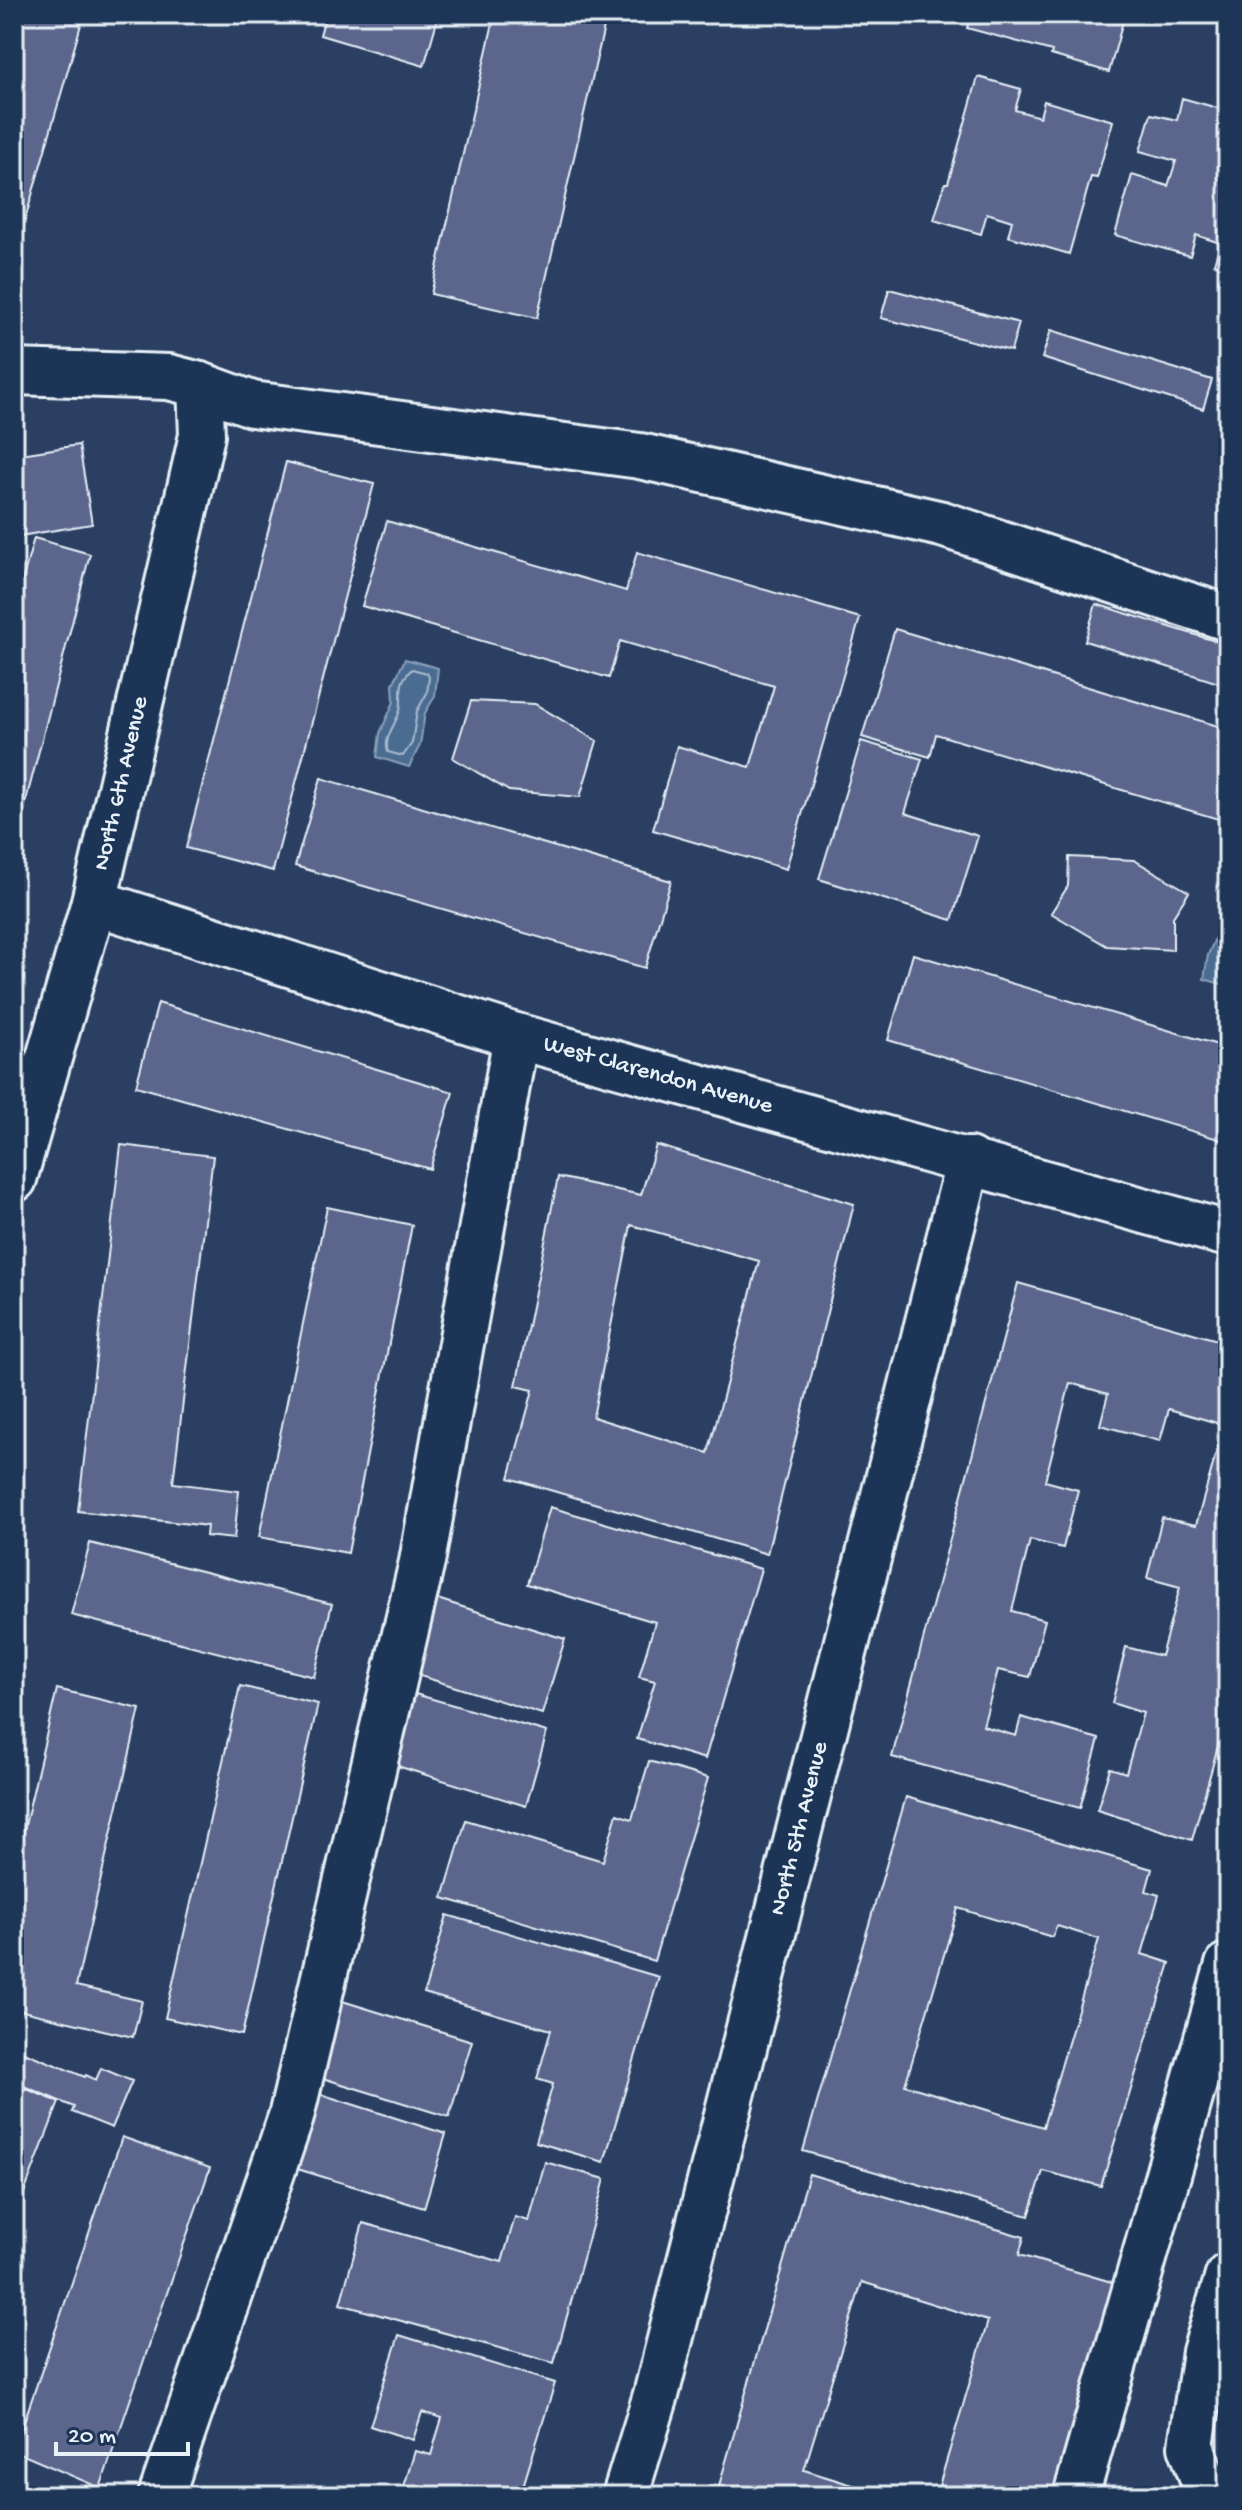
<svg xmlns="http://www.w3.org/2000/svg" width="1242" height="2510" font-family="'Gochi Hand',sans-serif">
<rect width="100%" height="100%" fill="#2a3f62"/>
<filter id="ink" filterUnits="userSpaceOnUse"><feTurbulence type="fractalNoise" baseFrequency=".0125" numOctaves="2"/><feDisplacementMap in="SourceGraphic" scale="16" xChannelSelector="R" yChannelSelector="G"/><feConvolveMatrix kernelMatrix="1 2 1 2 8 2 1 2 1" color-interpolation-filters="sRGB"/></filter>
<g filter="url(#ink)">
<path fill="#4b6c91" stroke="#8aa1ba" stroke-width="2" d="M405,659L438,668L435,696L425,713L420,745L409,767L377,757L380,733L394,702L393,684Z
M1228,891V986L1204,979L1208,955L1221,924V905Z"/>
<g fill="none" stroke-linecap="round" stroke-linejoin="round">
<path stroke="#a9bccf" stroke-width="2" d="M412,669L427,673L429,677L427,693L417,711L412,743L403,756L388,752C383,737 396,725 400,710C402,702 400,693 402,684C403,678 408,673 412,669Z"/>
</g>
<path fill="#5c658c" stroke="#e8f1f8" stroke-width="2" fill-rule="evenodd" d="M14,14H84L14,258Z
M326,14H439L424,66L320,35Z
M495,14H607L537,318L431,294Z
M971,14H1125L1109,72L1051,55L1052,51L967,28Z
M978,77L1021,89L1015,110L1040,117L1044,101L1113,121L1097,178L1091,177L1069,254L1008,236L1012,221L987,213L981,234L934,220L945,183H948Z
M1182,98L1228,111L1226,134H1228V268L1214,264L1220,243L1196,235L1190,256L1115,235L1132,175L1168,186L1176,161L1140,151L1151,114L1177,120Z
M889,289L1019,323L1011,351L881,318Z
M1051,330L1212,380L1203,409L1042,358Z
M79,445L92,524L14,537V455Z
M286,462L374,484L273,871L186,848Z
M387,521L626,591L637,552L860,618L786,869L653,830L677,746L750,767L774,686L620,641L609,678L362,606Z
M34,538L90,554L14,847V610Z
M1096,604L1228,645V686L1085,641Z
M895,629L1228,729V822L936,734L930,757L862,737Z
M471,701L535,704L597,741L580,797L509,791L453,758Z
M861,741L922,759L905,813L978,836L952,920L819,879Z
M321,778L671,881L645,968L295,866Z
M1069,857L1134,860L1189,892L1173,917V950L1107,946L1051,913L1068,886Z
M913,954L1228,1048V1142L888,1040Z
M158,1003L453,1092L430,1169L136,1086Z
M121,1145L213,1156L173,1483L239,1491L234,1539L206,1536L207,1526L78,1511Z
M656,1145L854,1204L767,1554L509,1478L533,1390L516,1386L558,1177L641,1195ZM631,1225L759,1261L708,1453L593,1417Z
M327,1207L412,1225L348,1553L259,1537Z
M1018,1283L1228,1343V1710L1192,1840L1097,1810L1110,1768L1126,1773L1143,1713L1112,1703L1126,1647L1161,1656L1180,1587L1147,1578L1162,1518L1196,1525L1224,1425L1169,1409L1160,1441L1100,1425L1108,1394L1070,1383L1045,1481L1078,1490L1063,1548L1030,1540L1012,1611L1045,1620L1030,1677L998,1670L983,1726L1016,1736L1021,1717L1099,1739L1080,1808L892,1757Z
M550,1507L761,1569L705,1759L637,1739L655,1681L639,1677L655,1622L527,1584Z
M90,1543L332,1604L314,1677L71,1615Z
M434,1598L565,1639L542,1714L411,1673Z
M240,1686L318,1704L242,2035L165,2018Z
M57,1689L140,1709L76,1986L142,2001L133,2037L14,2009V1872Z
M415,1694L547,1732L526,1806L394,1765Z
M649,1761L708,1778L654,1961L443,1898L466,1820L603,1861L617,1814L632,1819Z
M906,1797L1152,1869L1146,1891L1159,1895L1142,1954L1170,1963L1101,2186L1043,2171L1029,2216L803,2151ZM958,1908L1052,1937L1057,1926L1099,1939L1043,2127L905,2085Z
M447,1915L659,1977L604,2162L536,2142L553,2084L537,2079L551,2030L424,1993Z
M339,2000L472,2041L449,2117L316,2076Z
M14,2048L85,2077L86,2075L96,2080L101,2068L132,2081L112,2128L72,2112L74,2107L14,2082Z
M14,2084L59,2102L14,2219Z
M314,2092L446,2134L424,2208L291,2167Z
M122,2137L210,2168L100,2488L14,2451Z
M545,2162L605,2179L554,2363L340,2304L363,2223L502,2262L515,2217L529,2221Z
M809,2174L1024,2237L1019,2255L1115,2283L1053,2496H936L988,2321L862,2282L804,2470L888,2496H716Z
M399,2335L555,2383L520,2496H401L415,2451L431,2455L442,2418L422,2412L413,2440L370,2426Z"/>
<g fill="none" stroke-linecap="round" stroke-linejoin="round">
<defs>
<g id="minor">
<path d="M14,372L169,377L200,385L252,404L640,456L942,524L1228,618"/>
<path id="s1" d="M94,902L516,1036L1228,1234"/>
<path id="s2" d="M14,1179L94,902L196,462L202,435L200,385"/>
<path d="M1228,2276L1205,2352L1191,2446L1204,2482L1228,2489"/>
<path d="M161,2496L291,2117L422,1562L516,1036"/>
<path id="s3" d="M625,2496L656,2395L969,1160"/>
<path d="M1076,2496L1228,1965"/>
</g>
</defs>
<use href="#minor" stroke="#e8f1f8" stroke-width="50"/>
<use href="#minor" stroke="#1d3557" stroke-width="44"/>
</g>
</g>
<g text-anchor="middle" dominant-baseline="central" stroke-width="6" stroke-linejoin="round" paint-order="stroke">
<g font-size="24" fill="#e8f1f8" stroke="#1d3557">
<text stroke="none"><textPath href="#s2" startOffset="410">North 6th Avenue</textPath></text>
<text stroke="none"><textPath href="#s1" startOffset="590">West Clarendon Avenue</textPath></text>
<text stroke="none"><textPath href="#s3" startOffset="690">North 5th Avenue</textPath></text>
</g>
</g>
<rect width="1242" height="2510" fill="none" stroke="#1d3557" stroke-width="48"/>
<rect x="24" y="24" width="1194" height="2462" fill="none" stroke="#e8f1f8" stroke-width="3" filter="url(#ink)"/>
<path d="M56 2442v12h132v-12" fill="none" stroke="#e8f1f8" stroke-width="4"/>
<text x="68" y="2442" font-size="24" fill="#e8f1f8" stroke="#1d3557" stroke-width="6" paint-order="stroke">20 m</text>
</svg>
